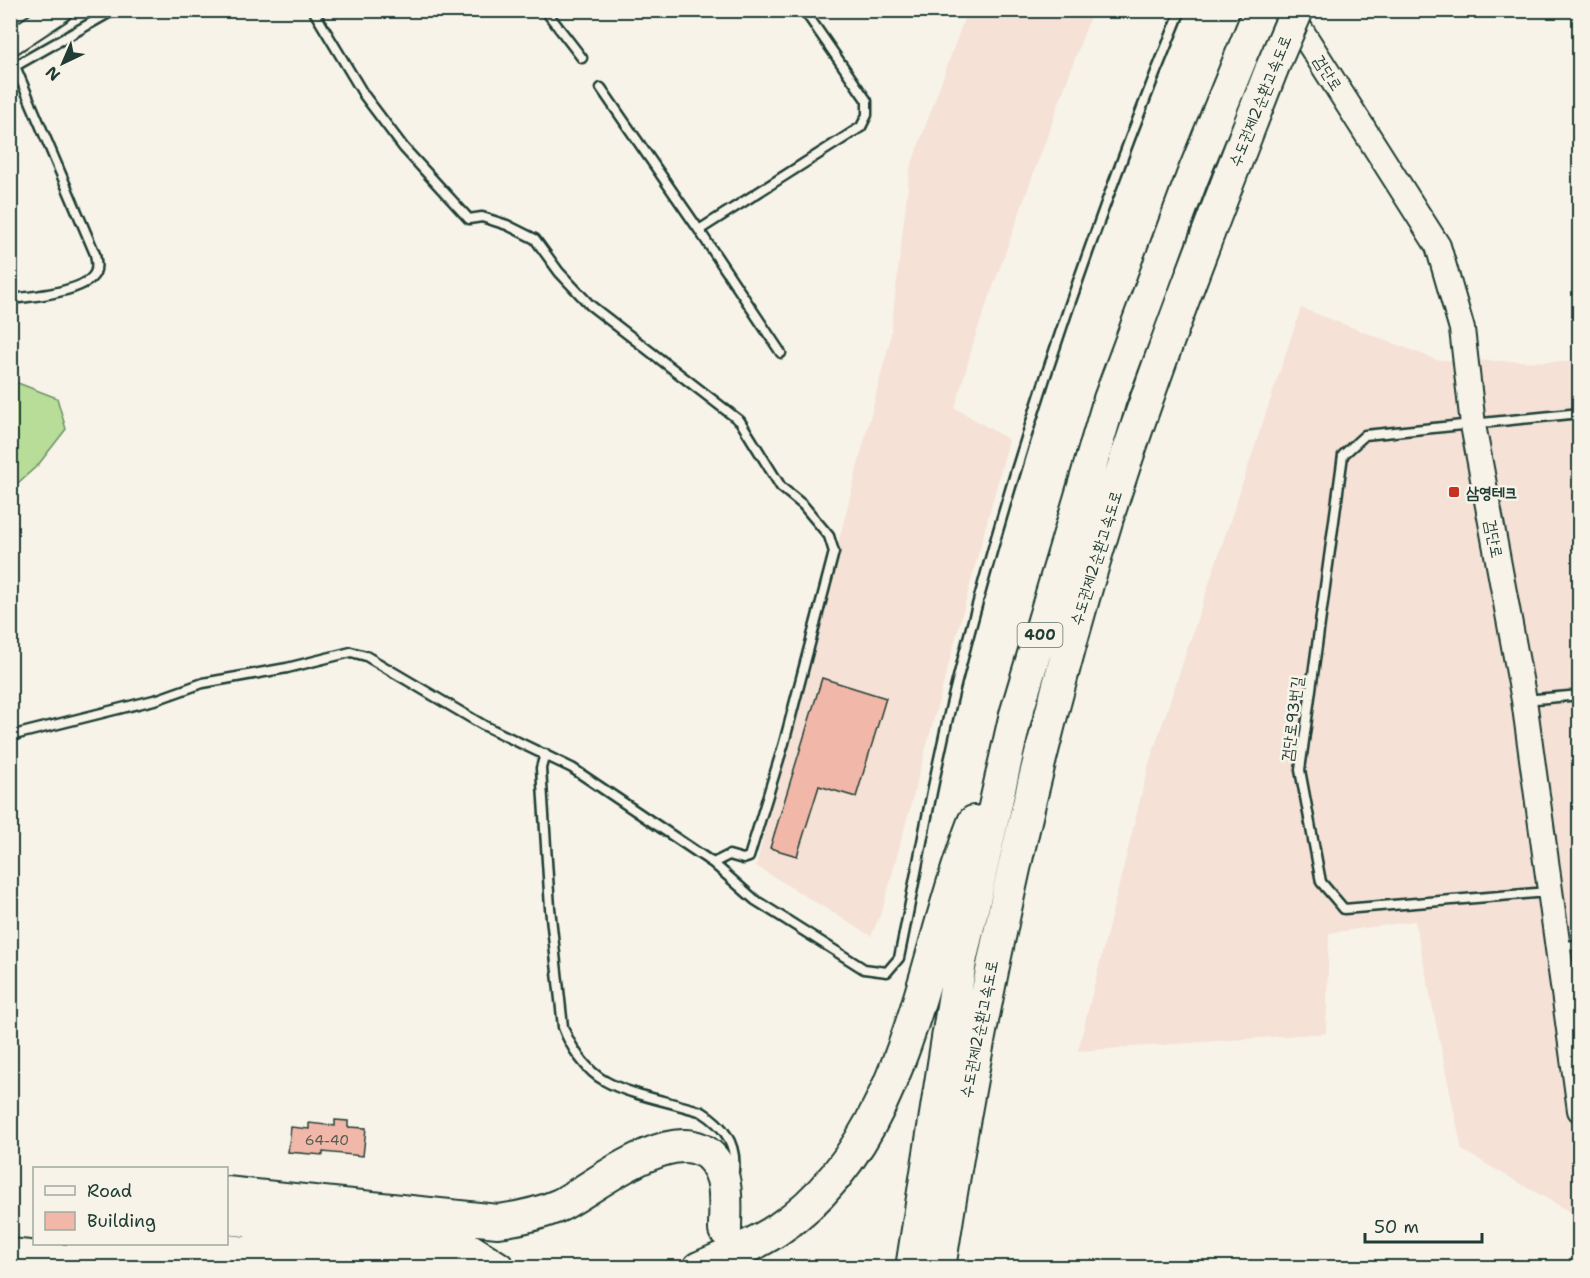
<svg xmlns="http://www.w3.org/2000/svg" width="1590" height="1278" font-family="'Shantell Sans','Poor Story',sans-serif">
<rect width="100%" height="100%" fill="#f7f3e8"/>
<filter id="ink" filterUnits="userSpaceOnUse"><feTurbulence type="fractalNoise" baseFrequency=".0167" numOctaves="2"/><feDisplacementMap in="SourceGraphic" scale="12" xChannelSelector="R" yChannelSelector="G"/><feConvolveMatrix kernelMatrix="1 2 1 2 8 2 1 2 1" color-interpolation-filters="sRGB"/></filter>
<g filter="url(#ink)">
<path fill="#f5e1d5" d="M967,11H1092L976,334L955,408L1009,440L883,908L871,936L756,866L890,340L910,169Z
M1301,308L1437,360L1579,362V1217L1462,1150L1415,921L1329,933L1326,1033L1078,1051L1149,764Z"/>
<path fill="#b7dd98" stroke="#6b8d66" stroke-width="1.5" d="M10,380L57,398L66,429L38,465L11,489Z"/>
<path fill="#f1b8a9" stroke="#1f3d34" stroke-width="1.5" d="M822,678L886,698L856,797L819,786L797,856L770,848Z
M335,1120L348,1121V1127L366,1128L363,1156L323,1152V1155L288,1152L291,1127L309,1129V1123L335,1126Z"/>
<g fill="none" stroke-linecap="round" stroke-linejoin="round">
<defs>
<path id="service" d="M313,10L364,95L404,148L469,219L482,217L507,225L535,239L559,272L590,305L740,421L781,487L803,505L829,536L834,552L784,743L749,857L743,859L729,855L713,863
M545,10L582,58
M10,69L114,10
M601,88L699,230L861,127L867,115V101L804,10
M699,230L781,353
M10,299C30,297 86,292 95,273C98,267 96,260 95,254L15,66
M1525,700L1580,695
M10,736L158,699L203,683L287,668L351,652L366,656L483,725L572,768L713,863L755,900L864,969L887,972L899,958C918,867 933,775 956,685C1014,456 1091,229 1181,10
M545,754L541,768L550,908L563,1027C570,1046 586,1071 605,1081C627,1094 675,1103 702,1112C726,1127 739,1147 733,1177
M1548,892L1344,909L1321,882L1300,770L1343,455L1365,435L1580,413
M1560,946L1580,945"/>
<path id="secondary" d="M1288,10L1438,246L1462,329L1473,425L1524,700L1580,1110
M10,43L60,10"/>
<path id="motorway" d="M226,1193L498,1221C520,1218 540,1214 560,1205C600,1185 699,1100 723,1179C727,1195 725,1213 725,1230
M226,1218L433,1240
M412,1224L432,1226L498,1268
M260,1242L428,1261L450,1268
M83,1244L187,1256
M165,1244L282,1257
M10,1255L114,1266
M699,1268C726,1256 753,1246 777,1230C909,1142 921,957 974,822
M912,1268L960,962L1015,718L1110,399L1192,178L1260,10
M939,1268C978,1014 1030,767 1106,521C1154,368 1214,218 1272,68"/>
</defs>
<use href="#service" stroke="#1f3d34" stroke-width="13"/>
<use href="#secondary" stroke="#1f3d34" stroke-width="28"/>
<use href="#motorway" stroke="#1f3d34" stroke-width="36"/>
<use href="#service" stroke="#f7f3e8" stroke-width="8"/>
<use href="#secondary" stroke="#f7f3e8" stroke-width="24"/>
<use href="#motorway" stroke="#f7f3e8" stroke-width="32"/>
<defs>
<path id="motorway-bridge" d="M1272,68L1297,10"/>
</defs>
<use href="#motorway-bridge" stroke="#1f3d34" stroke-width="36" stroke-linecap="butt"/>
<use href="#motorway-bridge" stroke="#f7f3e8" stroke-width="32"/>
</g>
</g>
<rect fill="#c8321e" stroke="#f7f3e8" stroke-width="2" x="1448" y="486" width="12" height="12" rx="3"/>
<g text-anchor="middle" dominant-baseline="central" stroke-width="5" stroke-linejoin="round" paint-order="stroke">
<g font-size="14" fill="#545c51">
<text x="327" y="1140">64-40</text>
</g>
<rect fill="#f7f3e8" stroke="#60746a" stroke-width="1.5" x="1017.5" y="623" width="45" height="24" rx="4.5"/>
<g font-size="15" font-weight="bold" fill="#1f3d34">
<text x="1040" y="635">400</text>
</g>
<g font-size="16" fill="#1f3d34" stroke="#f7f3e8">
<text transform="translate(1328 73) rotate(58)">검단로</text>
<text transform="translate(1260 101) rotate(-68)">수도권제2순환고속도로</text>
<text transform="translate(1494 539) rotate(79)">검단로</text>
<text transform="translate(1096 558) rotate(-73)">수도권제2순환고속도로</text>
<text transform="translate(1292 719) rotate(-83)">검단로93번길</text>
<text transform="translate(979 1029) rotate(-79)">수도권제2순환고속도로</text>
</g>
<g font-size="16" font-weight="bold" fill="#1f3d34" stroke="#f7f3e8" text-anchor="start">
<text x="1466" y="492">삼영테크</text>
</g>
</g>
<rect width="1590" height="1278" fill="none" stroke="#f7f3e8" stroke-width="36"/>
<rect x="18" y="18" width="1554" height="1242" fill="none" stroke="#1f3d34" stroke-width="2" filter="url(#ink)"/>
<rect x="33" y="1167" width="195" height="78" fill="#f7f3e8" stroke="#a1aaa0" stroke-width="1.5"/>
<rect x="45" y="1186" width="30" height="9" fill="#f7f3e8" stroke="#a1aaa0" stroke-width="1.5"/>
<text x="87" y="1197" font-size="18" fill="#1f3d34">Road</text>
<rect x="45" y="1212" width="30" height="18" fill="#f1b8a9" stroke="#a1aaa0" stroke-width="1.5"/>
<text x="87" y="1227" font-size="18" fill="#1f3d34">Building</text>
<g transform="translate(63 63) rotate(224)" stroke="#f7f3e8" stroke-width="4.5" paint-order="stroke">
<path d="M0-4.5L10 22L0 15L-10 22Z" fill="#1f3d34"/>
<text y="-9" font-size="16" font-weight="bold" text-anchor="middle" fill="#1f3d34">N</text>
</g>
<path d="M1365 1233v9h117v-9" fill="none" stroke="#1f3d34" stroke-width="3"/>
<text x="1374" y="1233" font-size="18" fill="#1f3d34" stroke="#f7f3e8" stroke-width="4.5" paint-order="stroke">50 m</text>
</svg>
